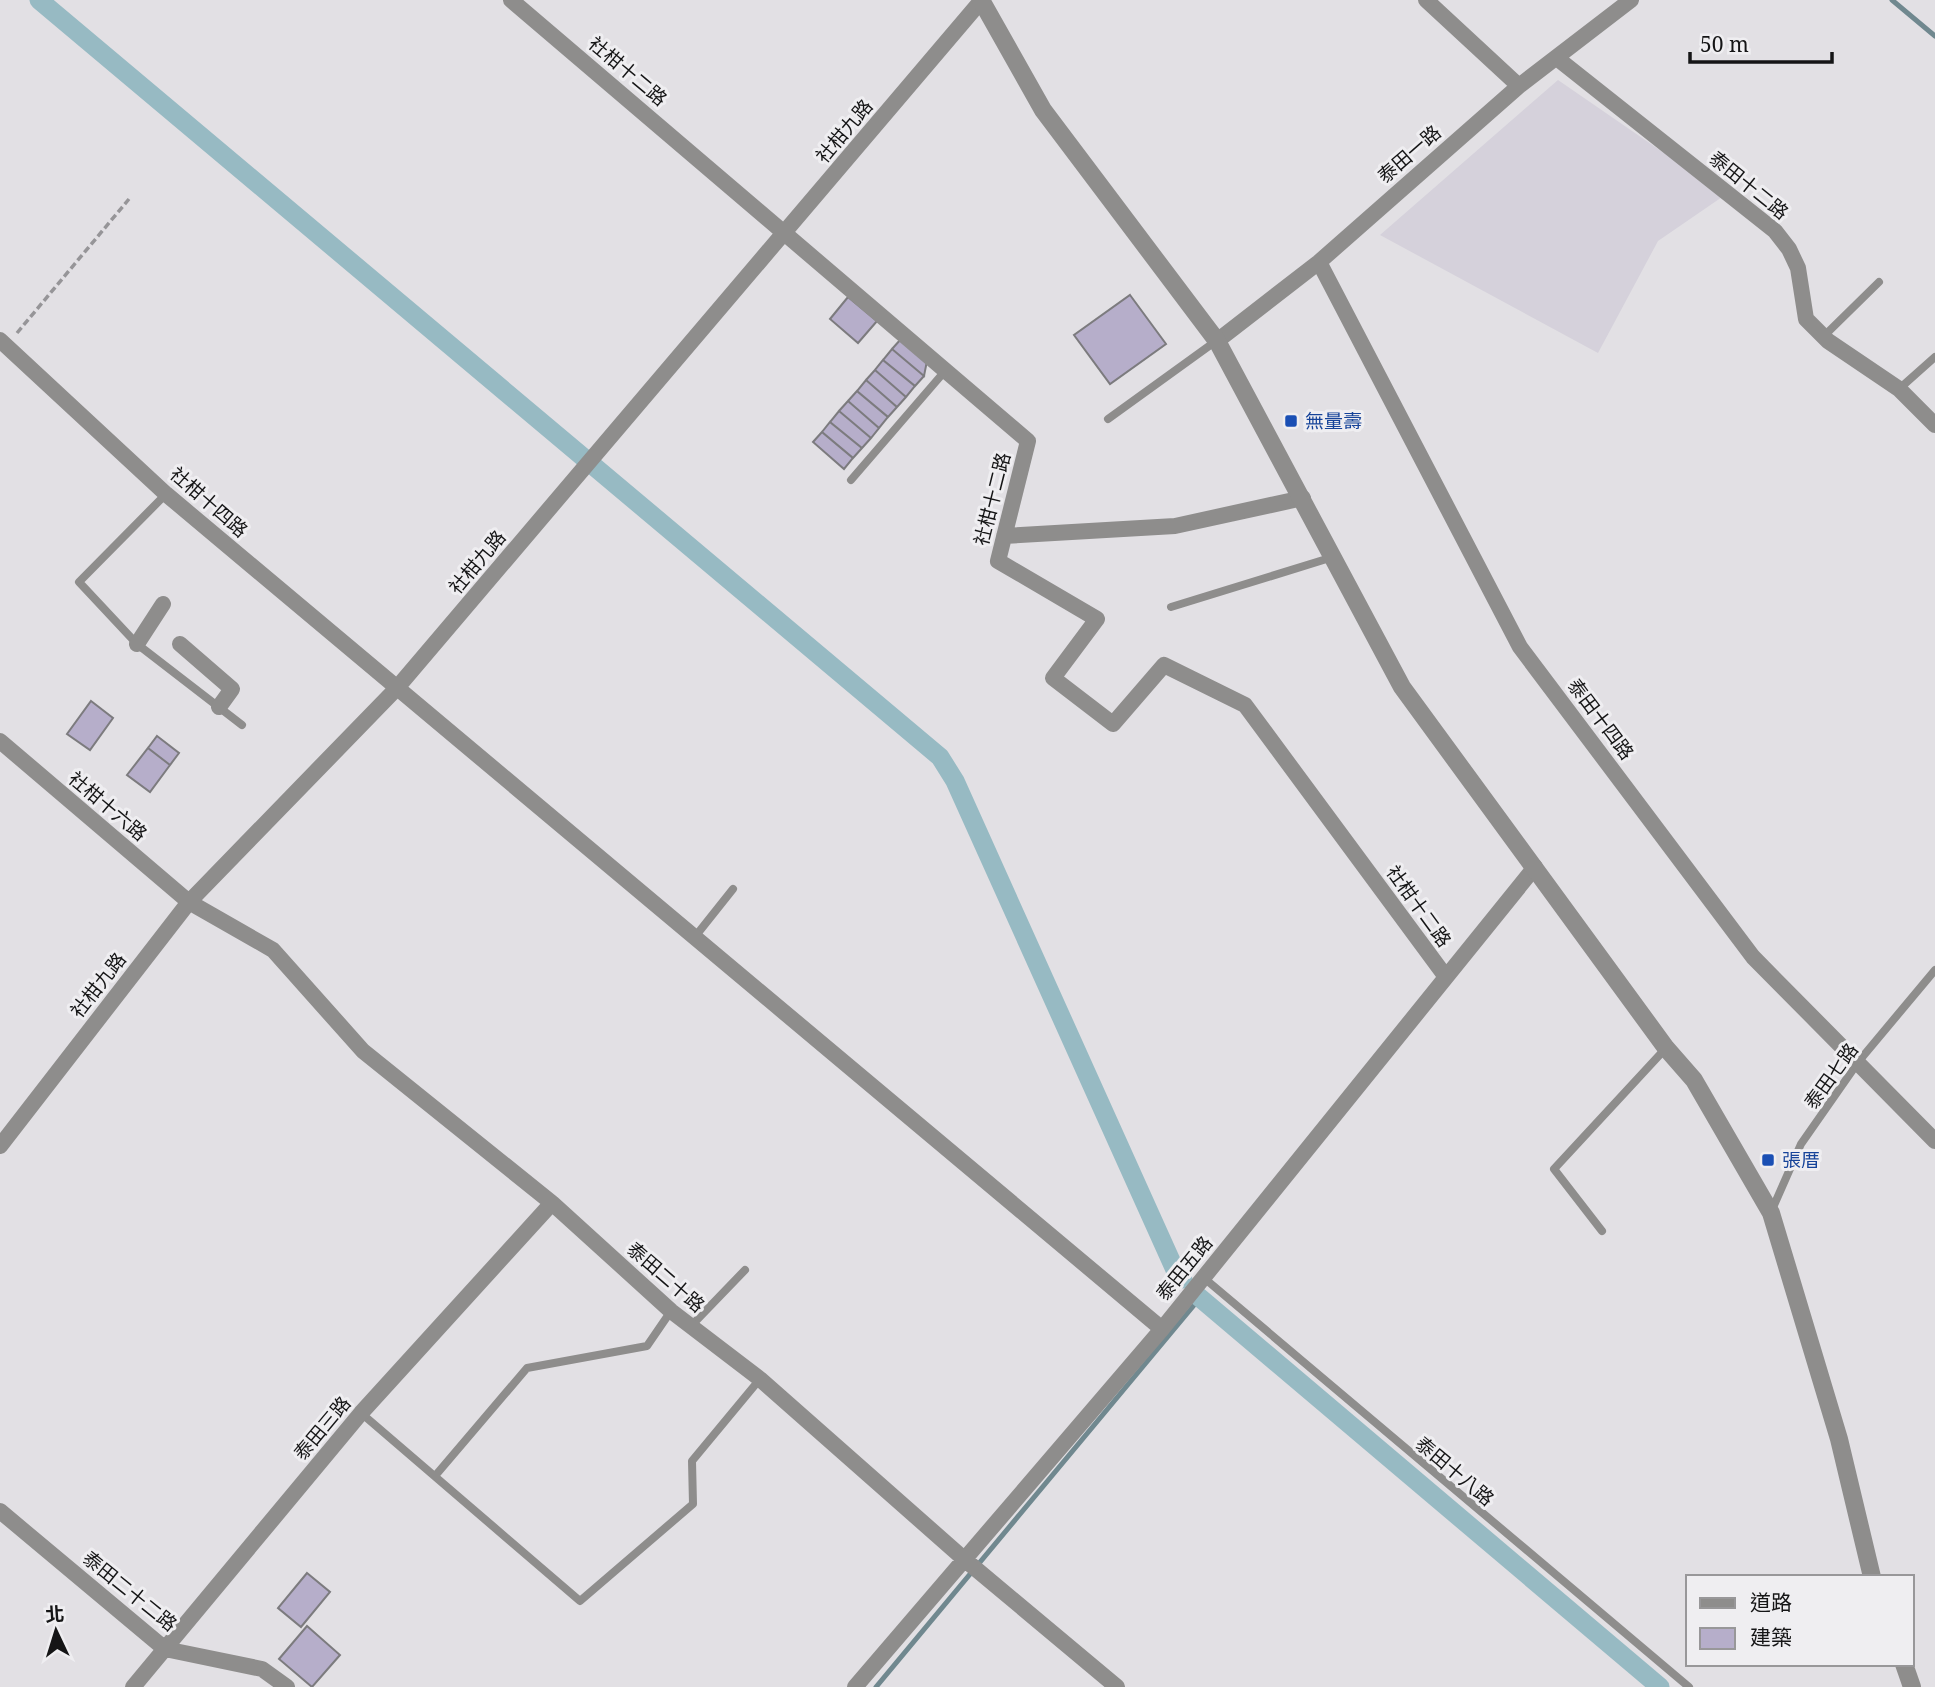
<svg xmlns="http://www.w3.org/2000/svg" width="1935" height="1687" font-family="'Noto Serif','Noto Sans TC',serif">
<rect width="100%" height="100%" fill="#e2e0e4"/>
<path fill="#d5d1db" d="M1558,80L1725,195L1658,241L1598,353L1380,235Z"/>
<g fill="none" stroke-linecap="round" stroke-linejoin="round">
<path stroke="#70888f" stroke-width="5" d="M1892,0L1935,36
M876,1687L1200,1298"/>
<path stroke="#97bac3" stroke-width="19" d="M39,0L940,757L955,781L1176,1272L1183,1279
M1199,1297L1660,1687"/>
</g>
<path fill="#b6aeca" stroke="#7c7b7e" stroke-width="2" d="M1130,295L1166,344L1110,384L1074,335Z
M848,297L877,321L858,343L830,319Z
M901,339L927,361L924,376L892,349Z
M892,349L924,376L915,386L883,360Z
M883,360L915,386L906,397L875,370Z
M875,370L906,397L897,407L866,380Z
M866,380L897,407L888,417L857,391Z
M857,391L888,417L879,428L848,401Z
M848,401L879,428L871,438L839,411Z
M839,411L871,438L862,448L830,422Z
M830,422L862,448L853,458L822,432Z
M822,432L853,458L844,469L813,442Z
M91,701L113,718L90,750L67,734Z
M157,736L179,753L170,765L148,748Z
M148,748L170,765L150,792L127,775Z
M307,1573L330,1592L301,1627L278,1608Z
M307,1626L340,1655L312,1687L279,1659Z"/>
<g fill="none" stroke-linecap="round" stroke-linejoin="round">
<path stroke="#969598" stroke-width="3.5" stroke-dasharray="7 3.5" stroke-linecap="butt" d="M17,333L129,199"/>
<path stroke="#8e8d8c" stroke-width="8" d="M1824,336L1879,282
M1899,389L1935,357
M1108,419L1216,341
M851,480L945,371
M166,494L79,582L137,644L242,725
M1171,607L1333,557
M694,938L733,889
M1771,1212L1801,1144L1859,1061L1935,970
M1602,1231L1554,1169L1666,1048
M1204,1278L1689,1687
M691,1326L745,1270
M361,1413L580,1601L693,1504L692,1461L760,1379
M435,1476L527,1368L647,1346L671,1311"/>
<path stroke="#8e8d8c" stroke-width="16" d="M511,0L1028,441L998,561L1097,619L1053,678L1113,724L1164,665L1245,705L1446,977
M1426,0L1519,86
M1558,59L1775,231L1789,249L1798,268L1806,319L1828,341L1899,389L1935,425
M1319,262L1520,647L1753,957L1935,1141
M0,340L166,494L1162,1329
M1217,341L1319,262L1519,86L1631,0
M1004,536L1175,526L1303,498
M137,644L163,604
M180,644L232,689L219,707
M0,741L189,902L273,950L363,1051L552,1203L671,1311L760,1379L964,1559L1117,1687
M0,1146L189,902L396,689L981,1
M0,1511L165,1649L262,1669L287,1687
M133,1687L361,1413L552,1203
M855,1687L1162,1329L1535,867"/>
<path stroke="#8e8d8c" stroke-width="18" d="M981,0L1043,110L1217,341L1402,687L1666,1048L1694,1080L1771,1213L1839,1439L1872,1577
M1904,1664L1912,1687"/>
</g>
<g fill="#1a4fb4" stroke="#efeef1" stroke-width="2.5">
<rect x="1284" y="414" width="14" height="14" rx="3.5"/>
<rect x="1761" y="1153" width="14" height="14" rx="3.5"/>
</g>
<g text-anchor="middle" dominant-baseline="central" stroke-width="6" stroke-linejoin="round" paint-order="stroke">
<g font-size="19" fill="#151516" stroke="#efeef1">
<text transform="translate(628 71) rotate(40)">社柑十二路</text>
<text transform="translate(844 131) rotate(-50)">社柑九路</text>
<text transform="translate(1409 154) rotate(-41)">泰田一路</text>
<text transform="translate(1749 185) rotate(39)">泰田十二路</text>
<text transform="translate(992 499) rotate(-76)">社柑十二路</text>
<text transform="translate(209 502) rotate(41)">社柑十四路</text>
<text transform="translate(477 562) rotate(-50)">社柑九路</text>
<text transform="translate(1601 719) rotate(53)">泰田十四路</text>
<text transform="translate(108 806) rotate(40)">社柑十六路</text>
<text transform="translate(1419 906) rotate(54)">社柑十二路</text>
<text transform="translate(98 985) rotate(-52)">社柑九路</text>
<text transform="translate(1831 1076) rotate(-54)">泰田七路</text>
<text transform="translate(1184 1268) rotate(-51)">泰田五路</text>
<text transform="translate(666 1277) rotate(41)">泰田二十路</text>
<text transform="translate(322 1428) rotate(-50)">泰田三路</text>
<text transform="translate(1455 1471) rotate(40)">泰田十八路</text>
<text transform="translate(130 1591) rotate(39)">泰田二十二路</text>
</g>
<g font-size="19" fill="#164399" stroke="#efeef1" text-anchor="start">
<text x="1305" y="421">無量壽</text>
<text x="1782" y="1160">張厝</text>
</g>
</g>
<rect x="1686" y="1575" width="228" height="91" fill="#efeef1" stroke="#989799" stroke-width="2"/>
<rect x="1700" y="1598" width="35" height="10" fill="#8e8d8c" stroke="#989799" stroke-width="2"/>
<text x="1750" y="1610" font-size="21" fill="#151516">道路</text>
<rect x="1700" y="1628" width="35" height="21" fill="#b6aeca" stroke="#989799" stroke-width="2"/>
<text x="1750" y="1645" font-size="21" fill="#151516">建築</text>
<g transform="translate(56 1631) rotate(356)" stroke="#efeef1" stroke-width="5" paint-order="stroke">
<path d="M0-5L12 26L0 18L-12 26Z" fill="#151516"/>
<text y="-10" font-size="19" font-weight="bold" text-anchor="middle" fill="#151516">北</text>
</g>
<path d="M1690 52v10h142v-10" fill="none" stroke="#151516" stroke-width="3.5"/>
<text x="1700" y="52" font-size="21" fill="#151516" stroke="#efeef1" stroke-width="5" paint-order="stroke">50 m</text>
</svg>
